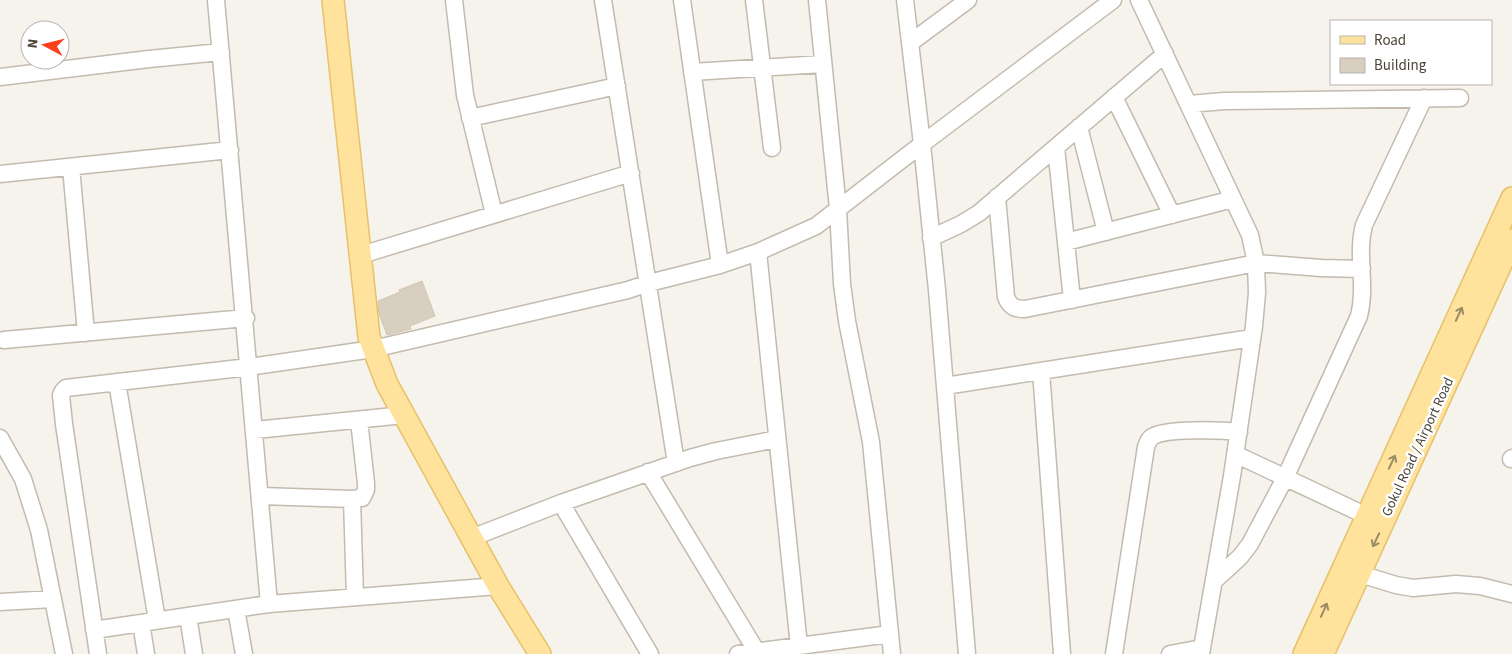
<svg xmlns="http://www.w3.org/2000/svg" width="1512" height="654" font-family="'Source Sans 3',sans-serif">
<rect width="100%" height="100%" fill="#f6f3ec"/>
<path fill="#d8cfc1" stroke="#d3c7b4" d="M422,281L435,316L410,326L411,329L387,335L379,314L378,301L400,292L399,290Z"/>
<g fill="none" stroke-linecap="round" stroke-linejoin="round">
<defs>
<path id="minor" d="M216,0L269,604
M454,0L465,95L494,214
M603,0L676,463
M682,0L720,265
M754,0L772,148
M817,0L838,209L842,284L847,321L871,442L892,654
M1139,0L1250,235L1256,263L1257,293L1254,326L1232,476L1201,654
M910,43L968,0
M692,72L823,64
M0,77L149,59L221,52
M1114,97L1172,215
M1189,104L1224,101L1460,98
M470,118L617,86
M1079,127L1106,232
M1056,147L1072,300
M71,167L86,333
M0,174L230,150
M997,197L1006,297C1010,307 1015,309 1025,309L1256,263L1321,268L1362,269
M931,238L961,224L979,213L1165,54
M1066,242L1233,199
M758,252L799,646
M361,255L631,173
M4,340L246,318
M1041,371L1062,654
M117,382L157,620
M945,386L1252,338
M255,430L404,415
M0,438L23,479L39,530L64,654
M1235,454L1367,516
M1511,459L1512,458
M648,472L757,652
M261,496L352,499L362,498L366,490V483L359,420
M352,499L355,597
M561,503L650,654
M471,538L561,503L690,458L716,451L777,439
M1360,574L1396,585L1413,588L1456,584L1480,586L1512,594
M1214,581L1240,557L1250,544L1285,478L1359,316C1367,285 1356,255 1364,225L1424,98
M0,602L53,599
M236,609L244,654
M188,616L194,654
M141,623L146,654
M94,630L269,604L498,586
M98,654L64,424L61,395L63,391L66,388L249,367L373,349L628,290L649,283L720,265L758,252L816,226L922,144L905,0
M738,654L890,634
M967,654L937,290L922,144L1113,0
M1114,654L1146,447C1147,444 1149,439 1152,437C1164,428 1223,430 1239,432
M1170,654L1202,648"/>
<path id="major" d="M333,0L369,337L387,384L498,586L540,654
M1304,654L1512,198
M1323,654L1512,240"/>
</defs>
<use href="#minor" stroke="#c2bbae" stroke-width="19"/>
<use href="#major" stroke="#e6c16a" stroke-width="24"/>
<use href="#minor" stroke="#fff" stroke-width="16"/>
<use href="#major" stroke="#ffe39c" stroke-width="21"/>
</g>
<defs><path id="oneway-shaft" d="M-6 0H5M1.5-3L5.5 0L1.5 3" fill="none" stroke-width="1.6" stroke-linecap="round" stroke-linejoin="round" transform="scale(1.25)"/></defs>
<g stroke="#9c8c66">
<use href="#oneway-shaft" transform="translate(1459 314) rotate(-65)"/>
<use href="#oneway-shaft" transform="translate(1392 462) rotate(-65)"/>
<use href="#oneway-shaft" transform="translate(1376 540) rotate(115)"/>
<use href="#oneway-shaft" transform="translate(1324 610) rotate(-66)"/>
</g>
<g text-anchor="middle" dominant-baseline="central" stroke-width="5" stroke-linejoin="round" paint-order="stroke">
<g font-size="14" fill="#4b4439" stroke="#fff">
<text transform="translate(1418 447) rotate(-65)">Gokul Road / Airport Road</text>
</g>
</g>
<rect x="1330" y="20" width="162" height="65" fill="#ffffff" stroke="#b7b4b0"/>
<rect x="1340" y="36" width="25" height="8" fill="#ffe39c" stroke="#b7b4b0"/>
<text x="1374" y="45" font-size="15" fill="#4b4439">Road</text>
<rect x="1340" y="58" width="25" height="15" fill="#d8cfc1" stroke="#b7b4b0"/>
<text x="1374" y="70" font-size="15" fill="#4b4439">Building</text>
<g transform="translate(45 45) rotate(277)"><circle r="24" fill="#ffffff" stroke="#b7b4b0"/>
<path d="M0-4L9 19L0 12L-9 19Z" fill="#fc3f1d"/>
<text y="-8" font-size="14" font-weight="bold" text-anchor="middle" fill="#4b4439">N</text>
</g>
</svg>
